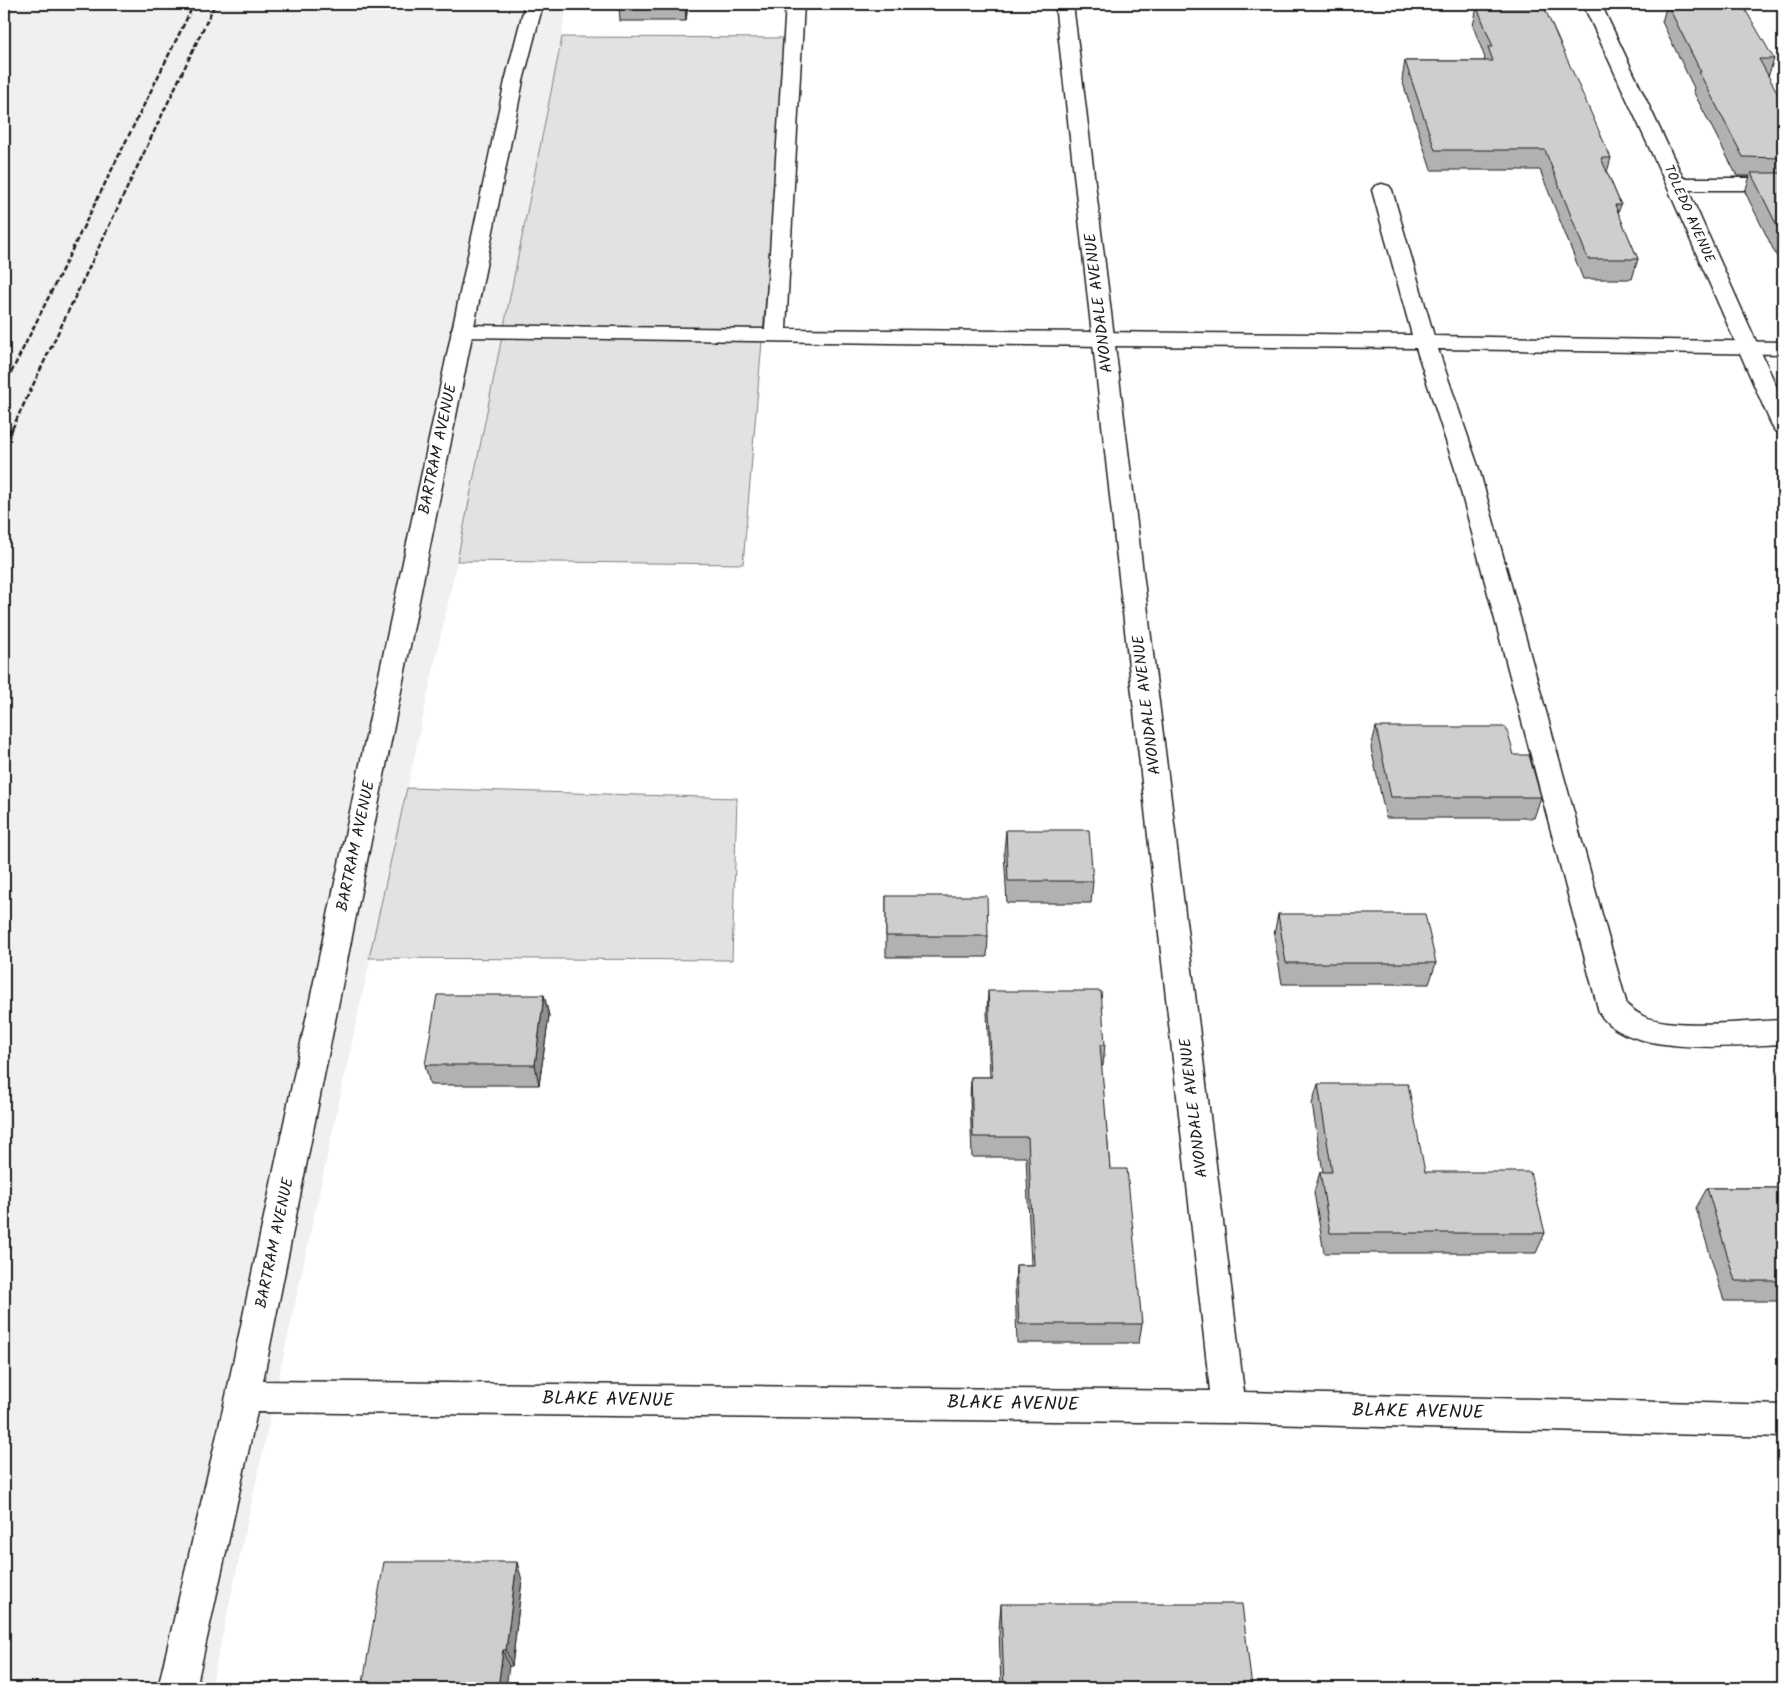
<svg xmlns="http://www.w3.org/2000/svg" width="1787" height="1692" font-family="Kalam,sans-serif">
<rect width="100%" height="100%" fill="#fff"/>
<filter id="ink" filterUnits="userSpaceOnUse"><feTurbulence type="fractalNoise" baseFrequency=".02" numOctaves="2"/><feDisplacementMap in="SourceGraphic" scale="10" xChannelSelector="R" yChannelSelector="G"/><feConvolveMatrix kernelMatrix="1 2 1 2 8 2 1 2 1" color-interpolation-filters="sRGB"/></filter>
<g filter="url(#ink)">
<path fill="#f0f0f0" d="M4,4H568L457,561L211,1688H4Z"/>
<path fill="#e2e2e2" stroke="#7f7f7f" d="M562,37L788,38L743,564L457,561Z
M407,788L737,798L732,960L369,958Z"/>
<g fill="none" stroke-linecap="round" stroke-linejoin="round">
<defs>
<path id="service" d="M786,4H804L786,329L1412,335L1372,190L1375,186L1382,184L1389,186L1392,190L1434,336L1783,342V354L1438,349L1479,469L1627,1005C1632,1009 1637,1013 1643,1016C1674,1030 1748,1021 1783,1020V1044C1739,1046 1623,1058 1599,1012L1455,469L1416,348L1104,346L462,337L454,336L451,331L454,326L462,325L765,329Z"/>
<path id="minor" d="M525,4H543L523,81L263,1381L1210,1391L1055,4H1073L1244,1392L1783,1405V1437L1229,1423L257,1412L196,1688H158L226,1396L505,81Z
M1583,4H1601L1683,178H1783V190H1688L1783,401V433L1775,431L1772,426L1666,184Z"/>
</defs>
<use href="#service" stroke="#1c1c1c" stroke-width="3"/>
<use href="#minor" stroke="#1c1c1c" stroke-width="3"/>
<use href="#service" fill="#fff" fill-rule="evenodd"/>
<use href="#minor" fill="#fff" fill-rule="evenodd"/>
<path stroke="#1c1c1c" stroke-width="2.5" stroke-dasharray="5.5 2.5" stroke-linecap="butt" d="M4,387L194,4
M12,429L215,4"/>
<path stroke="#1c1c1c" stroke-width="4" stroke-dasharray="7 4" stroke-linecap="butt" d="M4,445L12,428"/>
</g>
<path fill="#b1b1b1" stroke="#1c1c1c" d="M688,4L686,21H620L619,5Z
M1667,4L1774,59L1768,77L1783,103V260L1778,259L1745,192L1750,176H1737L1693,91L1694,88L1662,22Z
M1477,7L1611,158L1607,172L1621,205L1618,213L1638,259L1632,279H1583L1540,170H1431L1402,80L1405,61H1484L1485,58L1473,26Z
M1376,727L1514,755L1541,797L1534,818H1386L1371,748Z
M1006,830L1093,881L1091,903H1007L1004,851Z
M886,896L988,936L987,957H886Z
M1278,914L1436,963L1429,984H1282L1274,935Z
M988,991L1105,1045L1103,1066H1101L1110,1169L1142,1324L1139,1343H1017L1015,1284L1016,1265H1031L1026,1157H972L970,1098L971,1077H990L987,1012Z
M544,995L549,1016L539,1085H430L425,1065Z
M1318,1084L1425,1172L1545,1233L1536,1253H1324L1314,1192L1320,1172H1323L1312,1104Z
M1707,1188H1783V1301H1724L1696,1208Z
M522,1580L512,1666L362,1688Z
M1001,1604L1252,1688H1001L999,1629Z"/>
<path fill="#909090" stroke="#1c1c1c" d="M685,4H688L686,21L685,5Z
M544,995L549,1016L539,1085L535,1065Z
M517,1562L522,1580L512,1666L506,1650Z
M503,1650L509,1666L506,1688H498Z"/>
<path fill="#cecece" stroke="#1c1c1c" d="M619,4H685V5H619Z
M1667,4H1742L1774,59H1759L1783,103V158L1743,157L1699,72H1701Z
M1477,7H1544L1611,158H1601L1621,205H1615L1638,259H1588L1545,150H1435L1405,61H1493L1488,47H1493Z
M1751,173H1783V238Z
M1376,727H1506L1514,755H1529L1541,797H1391Z
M1006,830H1089L1093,881H1008Z
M886,896H987L988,936H886Z
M1278,914H1425L1436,963H1286Z
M988,991H1101L1105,1045H1100L1110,1169H1127L1142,1324H1019L1016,1265H1034L1028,1137H973L971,1077H992Z
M437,995H544L535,1065H425Z
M1318,1084H1408L1425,1172H1530L1545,1233H1330L1320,1172H1332Z
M1707,1188H1783V1281H1735Z
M384,1562H517L506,1650H503L498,1688H362Z
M1001,1604H1242L1252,1688H1004Z"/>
</g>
<g text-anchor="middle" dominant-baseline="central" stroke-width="4" stroke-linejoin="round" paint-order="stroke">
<g font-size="14" fill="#1c1c1c" stroke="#fff">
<text transform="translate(1689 214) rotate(66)">TOLEDO AVENUE</text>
</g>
<g font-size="16" fill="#1c1c1c" stroke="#fff">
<text transform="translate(1099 303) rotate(-97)">AVONDALE AVENUE</text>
<text transform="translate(438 449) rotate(-78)">BARTRAM AVENUE</text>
<text transform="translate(1147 705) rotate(-97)">AVONDALE AVENUE</text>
<text transform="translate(356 846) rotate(-78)">BARTRAM AVENUE</text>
<text transform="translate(1194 1108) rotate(-97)">AVONDALE AVENUE</text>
<text transform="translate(275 1243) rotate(-78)">BARTRAM AVENUE</text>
</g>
<g font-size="19" fill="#1c1c1c" stroke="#fff">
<text transform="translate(608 1400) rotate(1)">BLAKE AVENUE</text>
<text transform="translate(1013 1404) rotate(1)">BLAKE AVENUE</text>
<text transform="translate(1418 1412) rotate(1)">BLAKE AVENUE</text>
</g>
</g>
<rect width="1787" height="1692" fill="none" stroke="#fff" stroke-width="20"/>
<rect x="10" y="10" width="1767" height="1672" fill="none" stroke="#1c1c1c" stroke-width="2" filter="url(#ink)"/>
</svg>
